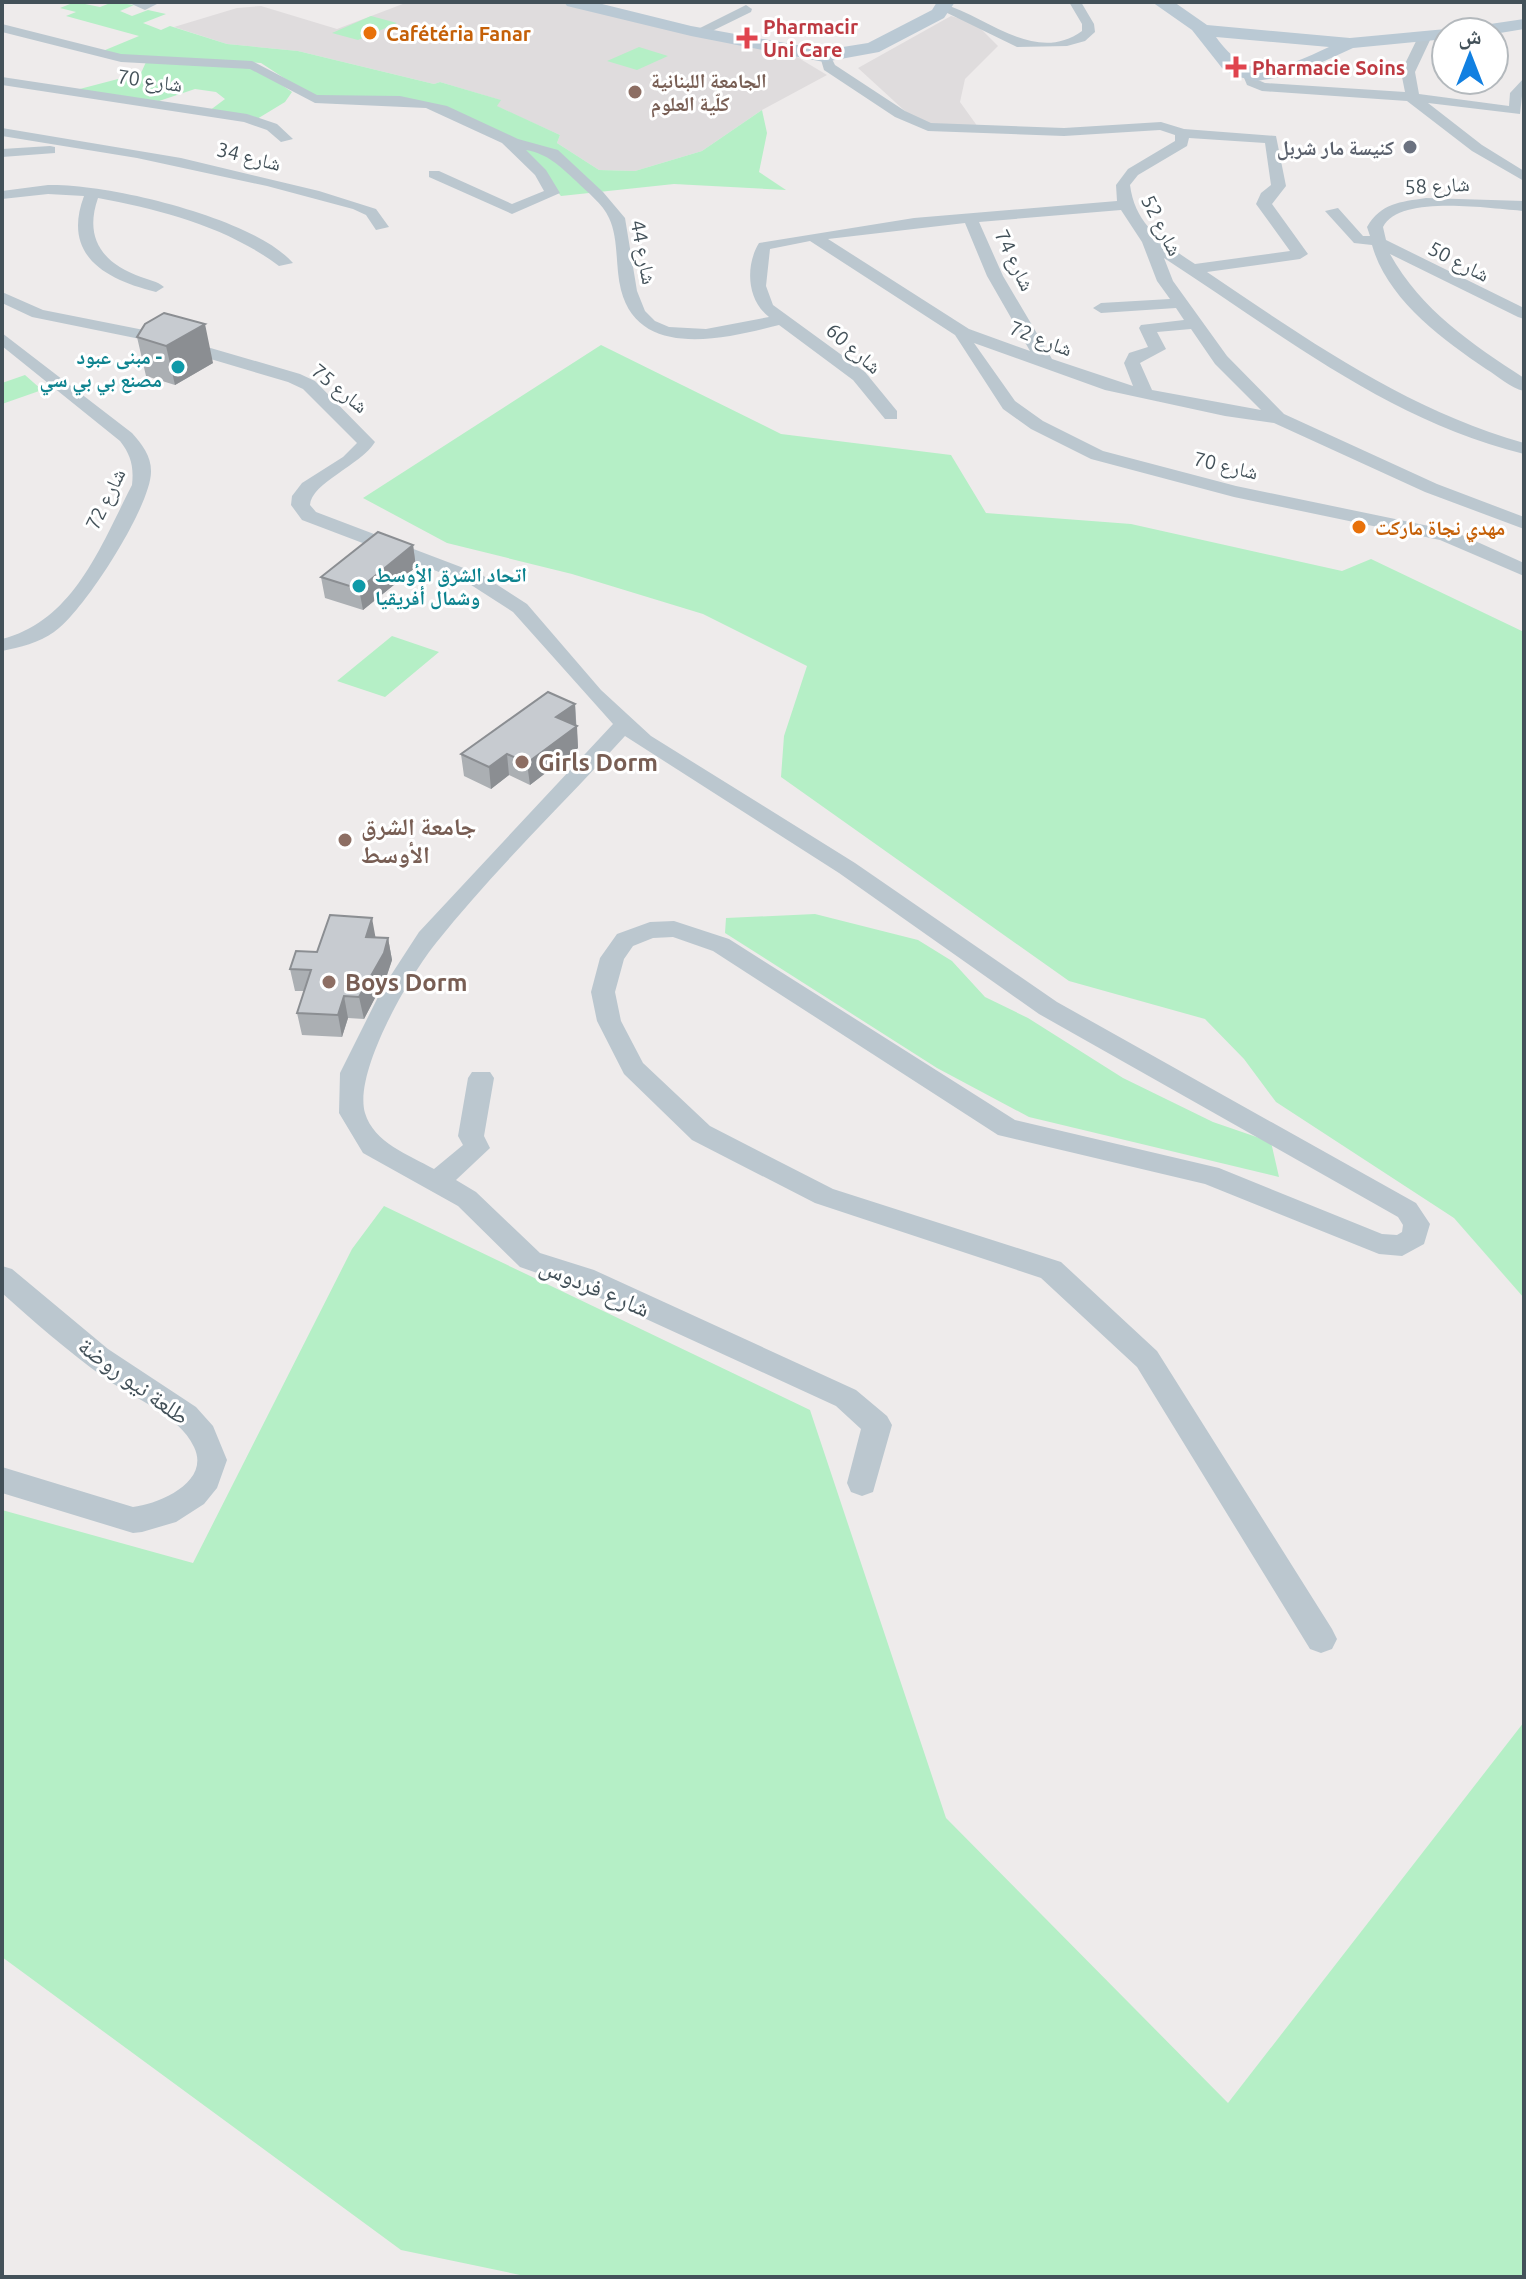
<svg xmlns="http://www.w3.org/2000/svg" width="1526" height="2279" font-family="Ubuntu,'Noto Naskh Arabic',sans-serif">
<rect width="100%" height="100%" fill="#eeebeb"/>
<path fill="#dfdcdd" d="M408,2H557L673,30L787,51L827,75L762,110L702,151L635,171L599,170L557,143L560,135L496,106L500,100L440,82L434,84L298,51L227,44L174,27L237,8L261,6L337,29Z
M951,16L975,23L998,46L965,79L960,102L978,127L926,123L906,112L858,68Z"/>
<path fill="#b5efc6" d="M75,2L100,7L113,2L134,5L120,11L132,16L148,10L166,14L143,23L161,30L170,26L227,44L298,51L434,84L440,82L501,100L497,106L560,135L557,143L599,170L635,171L702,151L762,110L767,133L759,172L786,190L674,184L561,196L512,140L440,107L385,101L337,104L310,95L261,63L182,58L255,67L292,92L285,102L257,119L209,111L225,99L216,92L195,89L159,101L72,91L141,73L146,62L98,53L139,36L66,16L76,12L60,8Z
M371,16L397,23L358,40L332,33Z
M639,47L668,56L637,70L607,61Z
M601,345L781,434L951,455L986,513L1131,524L1342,571L1371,559L1524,632V1298L1454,1218L1276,1102L1244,1059L1205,1019L1069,981L781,777L784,736L807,666L703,614L572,574L447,543L363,498Z
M25,375L42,390L2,404V383Z
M392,636L439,652L385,697L337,681Z
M815,914L918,940L952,961L985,997L1028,1018L1123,1078L1213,1122L1271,1142L1279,1177L1029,1117L937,1068L725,933L726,918Z
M384,1206L810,1410L946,1818L1228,2103L1524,1722V2277H530L401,2250L2,1957V1510L193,1563L352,1249Z"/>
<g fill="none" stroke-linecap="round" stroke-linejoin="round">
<path fill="#bbc7cf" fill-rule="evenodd" d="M127,2H161L145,10Z
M1069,2H1081L1094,24L1095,32L1085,41L1067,46L1017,47L937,8L943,4C987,16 1035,65 1082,31V24Z
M746,5L752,9L751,12L704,35L692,32Z
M2,24L121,54L252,61L317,95L400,96L447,106L518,139L558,150L603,192L625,218L637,291L645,311L655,321L669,327L706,329L769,317C747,300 745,266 759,243L914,218L1117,201L1116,185L1128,169L1175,141V135L1160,130L1064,136L928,131L895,117L824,70L819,53H829L835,65L905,111L931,123L1064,128L1161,122L1184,129L1276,136L1286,186L1272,204L1308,254L1300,259L1207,272C1308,340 1405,409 1524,443V454C1387,420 1280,333 1164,258L1173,281L1227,356L1284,414L1437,484L1524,517V529L1425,492L1274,423L1225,416L1105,390L974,343L1015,401L1043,421L1103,451L1236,486L1453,531L1524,563V576L1440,540L1234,497L1091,459L1031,429L1003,409L955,335L810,241L770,249L766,286L773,305L865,372L897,411V419H885L853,380L779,325C728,338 639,361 621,290C615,267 619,239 609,218C603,204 587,192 576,181C560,166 548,154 526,150L546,170L560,193L512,214L429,177V171H439L512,204L544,191L535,175L502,143L426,108L315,103L250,69L121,62L2,32ZM1189,138L1265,143L1271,185L1261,193L1256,204L1290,251L1195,264C1163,243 1135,225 1130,185L1138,175L1187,146ZM1121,210L1142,242L1157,281L1170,299L1101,303L1093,308L1101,313L1176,308L1184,320L1141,325L1139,328L1148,347L1129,353L1124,363L1133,386L1052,359L1003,276L979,222ZM965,223L987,276L1030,351L969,329L828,239ZM1191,329L1215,364L1261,410L1152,390L1140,363L1166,349L1157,332Z
M1420,33L1432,36L1415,72L1419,94L1509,106L1510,93L1524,78L1520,114L1428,103L1482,145L1524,171V181L1472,151L1407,101L1262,91L1247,85L1242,73L1254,70L1258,80L1265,83L1405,92L1401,72Z
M2,77L247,114L277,124L293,139L281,142L267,130L244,122L2,85Z
M2,128L181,158L319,191L376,209L389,227L376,230L366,215L353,209L267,186L137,158L2,136Z
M50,146L55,147V153L2,157V149Z
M48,185C107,183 254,218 293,263L279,266C227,227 162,210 98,198C84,238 102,263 141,277C149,280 157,281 164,287L156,292C104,279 62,255 84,196L48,194L2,199V191Z
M1426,198L1524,201V211C1490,209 1400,194 1383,227L1386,240L1524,308V319L1518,317L1390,254C1421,310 1472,344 1524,378V391C1510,388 1498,376 1486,369C1442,339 1387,299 1372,245L1354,243L1325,211L1338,208L1363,236H1370L1367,227C1381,203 1400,202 1426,198Z
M2,292L43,310L159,333L300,374L315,381L375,442C361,465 311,483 310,505L316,512L482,575L527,604L601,690L651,736L855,863L1057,1002L1416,1203L1430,1224L1424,1244L1402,1256L1379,1254L1205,1184L998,1135L713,951L673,937L653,938L633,946L624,959L615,992L621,1021L643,1063L710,1126L833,1189L1061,1262L1157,1351L1332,1629L1337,1639L1332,1649L1321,1653L1310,1649L1137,1367L1041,1278L815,1203L692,1140L624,1074L597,1021L591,992L600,958L617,934L650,922L674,921L729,939L1015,1120L1219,1168L1382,1234L1397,1235L1402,1232L1403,1225L1398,1217L1039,1014L839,873L625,736C563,804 494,870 436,943C410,975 353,1072 365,1113C374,1143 409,1155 434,1169L463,1145L458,1136L468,1078L472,1072H490L494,1078L484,1136L490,1148L456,1180L476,1192L540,1253L594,1270L856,1390L887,1416L892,1425L873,1492L862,1496L851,1492L847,1483L861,1429L836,1406L574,1286L520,1267L458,1206L363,1153L339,1113L340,1073L382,989L419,932L613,724L513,612L468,583L302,520L291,505L292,496L302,483L343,457L357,443L303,389L288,382L150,341L32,317L2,303Z
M2,333L132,433C142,444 151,456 151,471C152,505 83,613 54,632C39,643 20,647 2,651V639C74,621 101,545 132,485C134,467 131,455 120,441L2,346Z
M2,1266L12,1269L108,1349L196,1407L213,1426L227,1460L217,1488L204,1504L176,1522L142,1532L133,1533L2,1493V1467L133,1507C159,1504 211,1482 194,1447C179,1414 130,1397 102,1376C67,1350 34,1322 2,1293Z"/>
<path fill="#bac9d4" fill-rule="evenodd" d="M564,2H594L691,26L824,50L868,43L932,10L937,2H955L944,18L879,52L824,62L691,36L567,6Z
M1152,2H1174L1207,25L1350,38L1446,29L1454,32H1446V39L1353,48L1294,75L1256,81L1235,76L1222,68L1192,30ZM1216,37L1329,47C1283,68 1251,86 1216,37Z
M1524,19V29L1494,34L1461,32L1470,27Z"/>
</g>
<path fill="#abafb3" d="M145,324L213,363L175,385L146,376L137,337Z
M413,545L416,567L363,610L325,598L321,577Z
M575,704L578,748L530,785L509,775L491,789L464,776L461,754Z
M376,937L388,938L392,960L387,975L364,1019L348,1018L342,1037L302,1035L297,1013L304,991H295L290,969L317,952Z"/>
<path fill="#8b8e92" d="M205,324L213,363L175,385L166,346Z
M413,545L416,567L363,610L359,589Z
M575,704L576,725L558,739L556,717Z
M577,726L578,748L530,785L527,763Z
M507,754L509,775L491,789L489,767Z
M372,918L376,940L366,937Z
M388,938L392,960L387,975L364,1019L359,997Z
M344,996L348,1018L342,1037L338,1015Z"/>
<path fill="#c7cbd0" stroke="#8b8e92" stroke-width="2" d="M164,313L205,324L166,346L137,337L145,324Z
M378,532L413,545L359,589L321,577Z
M548,692L575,704L556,717L577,726L527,763L507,754L489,767L461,754Z
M330,915L372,918L366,937L388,938L384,953L359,997L344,996L338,1015L297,1013L311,970L290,969L296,951L317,952Z"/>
<g fill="#e8710a" stroke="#fff" stroke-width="3">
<circle cx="370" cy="33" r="8"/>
<circle cx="1359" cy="527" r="8"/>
</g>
<g fill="#e0444e" stroke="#fff" stroke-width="3">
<path d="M743 26h8v8h8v8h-8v8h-8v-8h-8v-8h8z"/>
<path d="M1232 55h8v8h8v8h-8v8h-8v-8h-8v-8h8z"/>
</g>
<g fill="#8d6e63" stroke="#fff" stroke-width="3">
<circle cx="635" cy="92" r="8"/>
<circle cx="522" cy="762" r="8"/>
<circle cx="345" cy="840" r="8"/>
<circle cx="329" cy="982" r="8"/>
</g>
<circle fill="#6b7280" stroke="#fff" stroke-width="3" cx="1410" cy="147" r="8"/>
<g fill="#0f9aa8" stroke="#fff" stroke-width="3">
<circle cx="178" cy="367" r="8"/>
<circle cx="359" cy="586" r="8"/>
</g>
<g text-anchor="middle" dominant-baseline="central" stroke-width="6" stroke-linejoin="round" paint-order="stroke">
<g font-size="20" font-weight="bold" fill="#be3a42" stroke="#fff" text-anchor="start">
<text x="763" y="26">Pharmacir<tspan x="763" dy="23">Uni Care</tspan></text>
<text x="1252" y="67">Pharmacie Soins</text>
</g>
<g font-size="20" font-weight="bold" fill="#c56008" stroke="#fff" text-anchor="start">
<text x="386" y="33">Cafétéria Fanar</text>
<text x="1375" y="527">مهدي نجاة ماركت</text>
</g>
<g font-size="20" fill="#435159" stroke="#fff">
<text transform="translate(150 80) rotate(8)">شارع 70</text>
<text transform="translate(249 156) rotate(14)">شارع 34</text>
<text transform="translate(1437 185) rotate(-3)">شارع 58</text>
<text transform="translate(1162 225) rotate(63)">شارع 52</text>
<text transform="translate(644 252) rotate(79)">شارع 44</text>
<text transform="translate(1015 260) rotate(64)">شارع 74</text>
<text transform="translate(1459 261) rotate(27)">شارع 50</text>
<text transform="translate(1041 338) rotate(21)">شارع 72</text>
<text transform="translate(854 348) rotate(41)">شارع 60</text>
<text transform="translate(340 388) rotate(39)">شارع 75</text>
<text transform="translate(1226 465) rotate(13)">شارع 70</text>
<text transform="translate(105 499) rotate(-64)">شارع 72</text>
</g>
<g font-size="20" font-weight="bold" fill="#785e54" stroke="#fff" text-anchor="start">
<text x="651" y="80">الجامعة اللبنانية<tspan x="651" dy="23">كلّية العلوم</tspan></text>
</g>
<g font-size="20" font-weight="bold" fill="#5b616d" stroke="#fff" text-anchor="end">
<text x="1394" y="147">كنيسة مار شربل</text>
</g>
<g font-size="20" font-weight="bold" fill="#0d838f" stroke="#fff" text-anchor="end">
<text x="162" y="356">مبنى عبود -<tspan x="162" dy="23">مصنع بي بي سي</tspan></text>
<text x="375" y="574" text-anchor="start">اتحاد الشرق الأوسط<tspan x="375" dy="23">وشمال أفريقيا</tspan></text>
</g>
<g font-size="24" font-weight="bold" fill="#785e54" stroke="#fff" text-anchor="start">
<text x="538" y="762">Girls Dorm</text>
<text x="361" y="826">جامعة الشرق<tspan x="361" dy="28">الأوسط</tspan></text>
<text x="345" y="982">Boys Dorm</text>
</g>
<g font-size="24" fill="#435159" stroke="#fff">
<text transform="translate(595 1287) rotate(23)">شارع فردوس</text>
<text transform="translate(134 1381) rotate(36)">طلعة نيو روضة</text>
</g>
</g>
<rect width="1526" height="2279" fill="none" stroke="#435159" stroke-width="8"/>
<g transform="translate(1470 56)"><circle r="38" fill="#ffffff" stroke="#b4b9bd" stroke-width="2"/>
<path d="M0-6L14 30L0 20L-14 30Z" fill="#1280e1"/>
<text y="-12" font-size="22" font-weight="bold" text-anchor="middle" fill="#435159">ش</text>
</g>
</svg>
